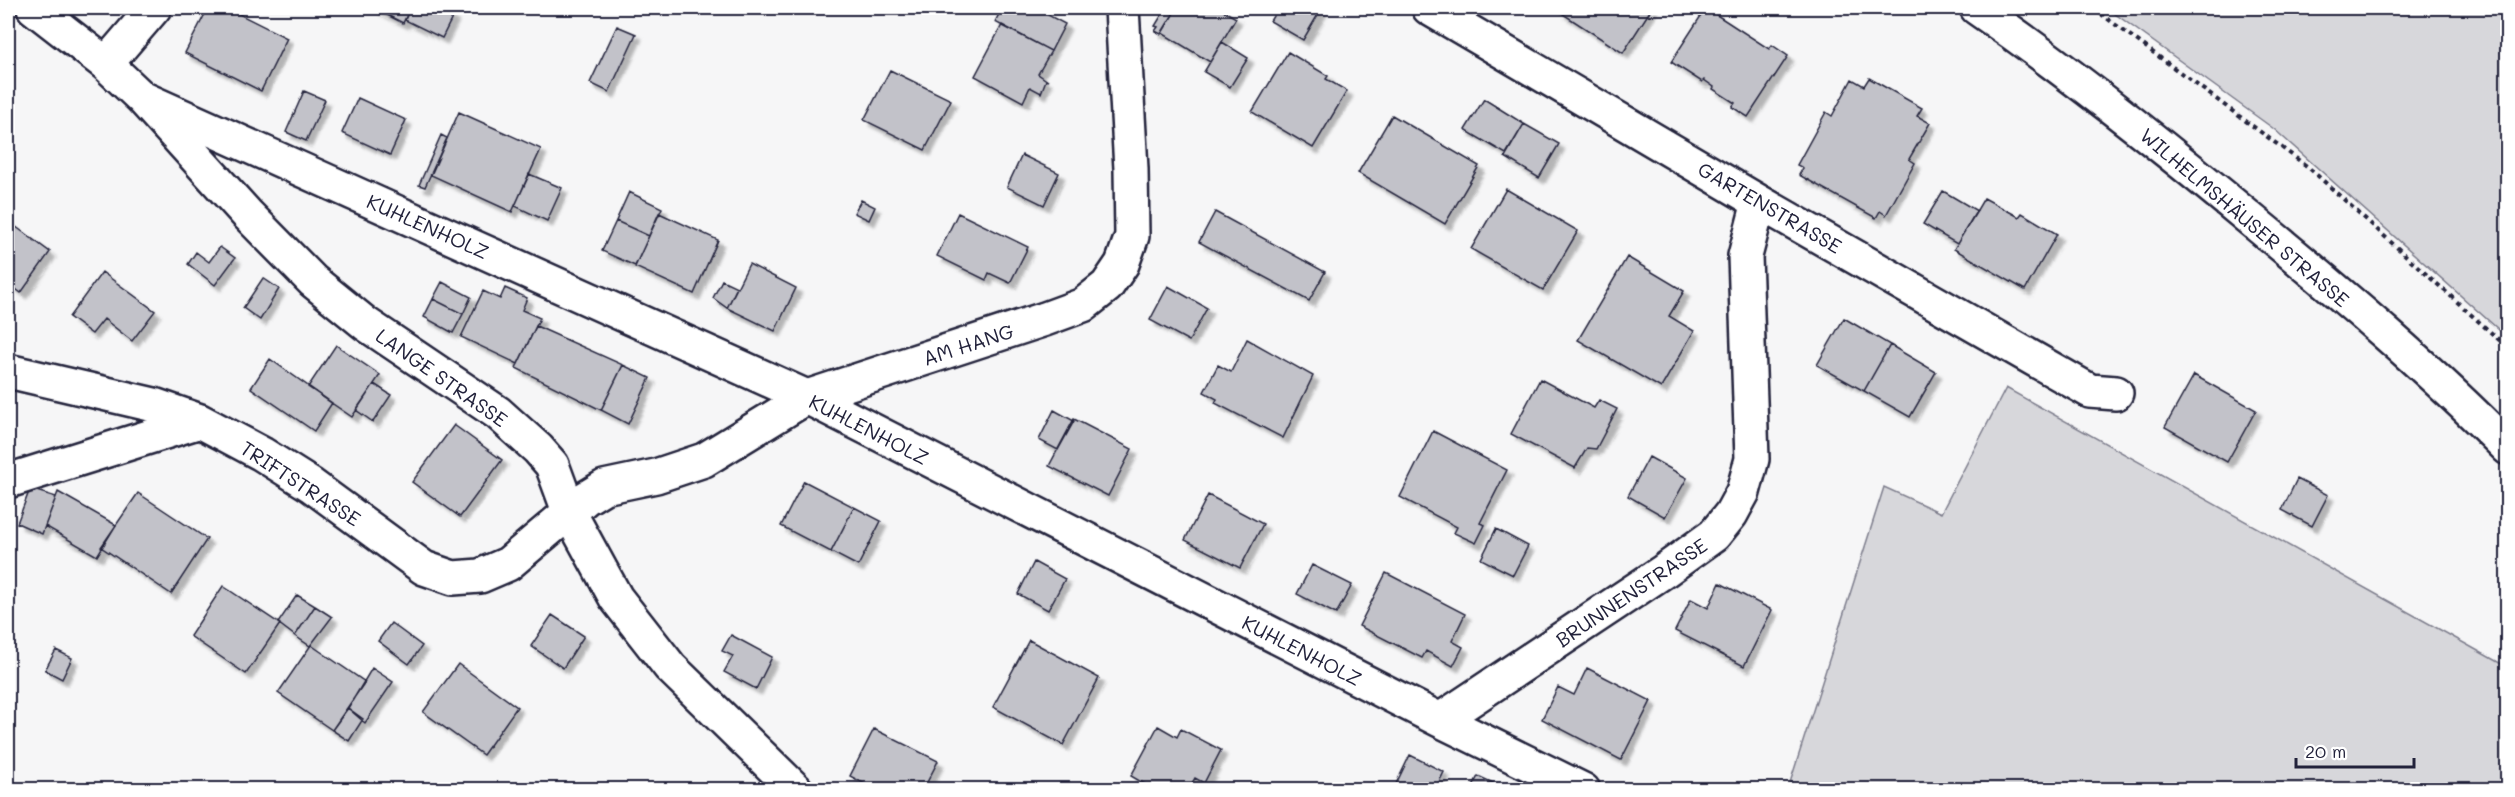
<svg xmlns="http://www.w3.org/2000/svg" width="2515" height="797" font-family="Mali,sans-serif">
<defs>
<filter id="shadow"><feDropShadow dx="5.5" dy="5.5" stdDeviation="1.5" flood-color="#0004"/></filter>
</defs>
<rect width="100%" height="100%" fill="#f6f6f7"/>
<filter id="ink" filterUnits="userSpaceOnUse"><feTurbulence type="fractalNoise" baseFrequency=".0167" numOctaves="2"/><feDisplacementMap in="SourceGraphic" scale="12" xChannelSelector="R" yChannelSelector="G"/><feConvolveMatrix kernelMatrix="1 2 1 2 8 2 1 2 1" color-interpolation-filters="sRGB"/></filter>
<g filter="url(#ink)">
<path fill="#d7d7db" stroke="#7c7c8b" stroke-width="1.5" d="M2107,8H2507V337L2274,129Z
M2006,388L2507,667V789H1788L1884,487L1941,513Z"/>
<path fill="#c2c2c9" stroke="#22223b" stroke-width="1.5" filter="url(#shadow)" d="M208,8H227L287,38L261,91L185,53Z
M373,8H410L403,23Z
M410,8H435L453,16L442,38L405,20Z
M1002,8H1035L1065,24L1051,51L995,22Z
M1166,8L1175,11L1161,34L1155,31L1158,27L1155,26Z
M1177,8H1219L1236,18L1210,62L1162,33Z
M1278,8H1322L1303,40L1270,21Z
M1563,8H1652L1623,53L1560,12Z
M1706,8L1769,49L1772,45L1788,56L1748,117L1732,107L1735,103L1713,89L1714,87L1704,80L1702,82L1671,62Z
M1002,25L1051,51L1038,74L1048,81L1046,80L1041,93L1030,87L1023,102L975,76Z
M617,26L636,34L609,92L590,83Z
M1222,42L1248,58L1230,87L1204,72Z
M1288,52L1328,76L1326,79L1347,91L1313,148L1252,112Z
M890,70L951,100L925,150L864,120Z
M1869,78L1922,108L1917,116L1930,123L1909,159L1915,163L1886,215L1880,211L1876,218L1799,175L1803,168L1797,165L1826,112L1832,116L1852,79L1864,86Z
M304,91L325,100L306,141L286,132Z
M358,98L406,120L390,155L342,133Z
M1484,99L1524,124L1506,154L1465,130Z
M459,112L541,149L512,212L431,175Z
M1392,115L1479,166L1445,224L1358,173Z
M1524,124L1559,144L1539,178L1505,157Z
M441,135L447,138L425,187L419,185Z
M1022,155L1059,173L1044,205L1007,187Z
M529,174L562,188L547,221L515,206Z
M1506,189L1578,231L1543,290L1471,249Z
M1943,191L1977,211L1957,244L1923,224Z
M629,192L662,208L649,236L616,221Z
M1984,198L2019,217L2022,213L2057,234L2025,290L1954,249Z
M861,200L875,207L869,220L854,213Z
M1215,212L1325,272L1309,301L1199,242Z
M659,213L718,240L694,294L635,267Z
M958,213L1028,247L1010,283L989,273L986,280L937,256Z
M8,221L50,252L21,293L8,283Z
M616,221L649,236L635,266L602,251Z
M220,247L235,258L215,285L188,264L196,252L209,262Z
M1627,257L1684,291L1669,316L1694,331L1661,388L1578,340Z
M749,264L796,288L775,331L727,308Z
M102,272L155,311L132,341L104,319L92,334L69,317Z
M263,278L279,289L260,320L243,308Z
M722,280L737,287L727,308L713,298Z
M442,282L471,297L463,314L433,299Z
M1168,286L1207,308L1189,341L1150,320Z
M505,288L527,298L522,310L540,318L518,364L461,337L483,291L500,299Z
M433,299L463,314L453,333L424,317Z
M1844,318L1890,345L1864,391L1817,365Z
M536,326L623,365L601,410L516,368Z
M1247,339L1313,376L1283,438L1215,403L1217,399L1204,392L1218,365L1231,372Z
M336,345L380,375L352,417L308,387Z
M1890,345L1936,372L1910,417L1864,391Z
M270,359L332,403L314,431L251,388Z
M623,365L650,378L628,424L601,410Z
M2194,375L2256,410L2227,462L2165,427Z
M1540,379L1594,408L1599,400L1617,409L1596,449L1587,448L1575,468L1511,434Z
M374,384L391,395L373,422L356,410Z
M1054,410L1074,421L1058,450L1039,440Z
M1074,419L1132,449L1108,496L1049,466Z
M454,425L502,460L460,517L412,482Z
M1433,431L1507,470L1480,523L1485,525L1476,543L1454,533L1457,527L1400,497Z
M1649,457L1687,478L1665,517L1628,496Z
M2297,479L2328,495L2312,526L2282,510Z
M804,481L854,507L831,552L781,526Z
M30,489L56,497L42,534L17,523Z
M58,492L116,525L97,556L45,526Z
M138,493L207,539L171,594L101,547Z
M1208,495L1263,524L1240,568L1185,540Z
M854,507L881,521L858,566L831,552Z
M1496,529L1528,546L1513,575L1481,559Z
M1034,562L1065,579L1048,610L1018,594Z
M1312,565L1352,585L1336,614L1297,594Z
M1386,573L1465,614L1452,641L1463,647L1453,666L1426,651L1422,658L1359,626Z
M1720,583L1772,610L1744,666L1675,631L1691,599L1708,608Z
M223,586L280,624L246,674L190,636Z
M297,595L315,606L295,636L278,623Z
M315,606L332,617L310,646L295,636Z
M552,615L584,636L563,668L531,646Z
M391,623L422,646L409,664L378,641Z
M731,635L772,657L756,689L724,672L733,656L722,651Z
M1029,640L1099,678L1063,745L993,707Z
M311,645L365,682L332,730L278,693Z
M56,650L72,658L62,679L45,670Z
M458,664L517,707L483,755L423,712Z
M372,668L393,682L365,723L348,708Z
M1587,668L1651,701L1621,760L1542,719L1558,687L1574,695Z
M348,708L363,719L349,741L332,730Z
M1158,726L1177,737L1181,729L1221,750L1204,783L1195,778L1188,790H1155L1131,776Z
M874,729L938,761L923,790H876L850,776Z
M1410,755L1444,772L1435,790H1393Z
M1478,776L1506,789L1471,790Z"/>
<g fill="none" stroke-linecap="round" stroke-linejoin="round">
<defs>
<path id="street" d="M34,8L106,64L142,98L247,214L313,281L366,324L498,413L538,449L552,465L570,514L616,598L670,667L796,790
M1429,8L1759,202L2090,391L2116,393
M106,64L154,8
M142,98L807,397L1440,720L1583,790
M8,371L154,405L200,421L262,454L311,485L424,568L453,578L480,576L508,564L586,498L604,487L656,476L704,460L807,397L1045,319L1083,305L1107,286L1122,264L1132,236L1131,169L1122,8
M8,481L200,421
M1440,720L1664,571L1714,535L1731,514L1743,492L1752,459L1745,256L1759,202"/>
<path id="primary" d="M1977,8C2075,76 2169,151 2260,227C2345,297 2430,369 2508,448"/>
</defs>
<use href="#street" stroke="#22223b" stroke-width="38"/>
<use href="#primary" stroke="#22223b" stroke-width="38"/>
<path stroke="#22223b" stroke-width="4" stroke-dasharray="4.5 4.5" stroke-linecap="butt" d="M2093,8L2308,167L2508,348"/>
<use href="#street" stroke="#fff" stroke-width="33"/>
<use href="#primary" stroke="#fff" stroke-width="33"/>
</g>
</g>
<g text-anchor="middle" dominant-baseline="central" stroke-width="4.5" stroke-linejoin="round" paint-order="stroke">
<g font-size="20" fill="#22223b" stroke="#fff">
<text transform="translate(1770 207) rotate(30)">GARTENSTRASSE</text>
<text transform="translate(2245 217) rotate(40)">WILHELMSHÄUSER STRASSE</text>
<text transform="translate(428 226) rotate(24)">KUHLENHOLZ</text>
<text transform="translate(968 344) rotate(-18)">AM HANG</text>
<text transform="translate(442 377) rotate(35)">LANGE STRASSE</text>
<text transform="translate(869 429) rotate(27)">KUHLENHOLZ</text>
<text transform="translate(301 483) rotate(33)">TRIFTSTRASSE</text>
<text transform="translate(1631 592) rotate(-34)">BRUNNENSTRASSE</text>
<text transform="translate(1302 650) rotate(27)">KUHLENHOLZ</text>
</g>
</g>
<rect width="2515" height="797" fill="none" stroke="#fff" stroke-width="30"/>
<rect x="15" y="15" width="2485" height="767" fill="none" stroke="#22223b" stroke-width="2" filter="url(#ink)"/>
<path d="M2296 758v9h118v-9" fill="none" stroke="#22223b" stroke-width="3"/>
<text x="2305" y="758" font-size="18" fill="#22223b" stroke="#ffffff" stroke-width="4.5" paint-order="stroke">20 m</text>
</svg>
